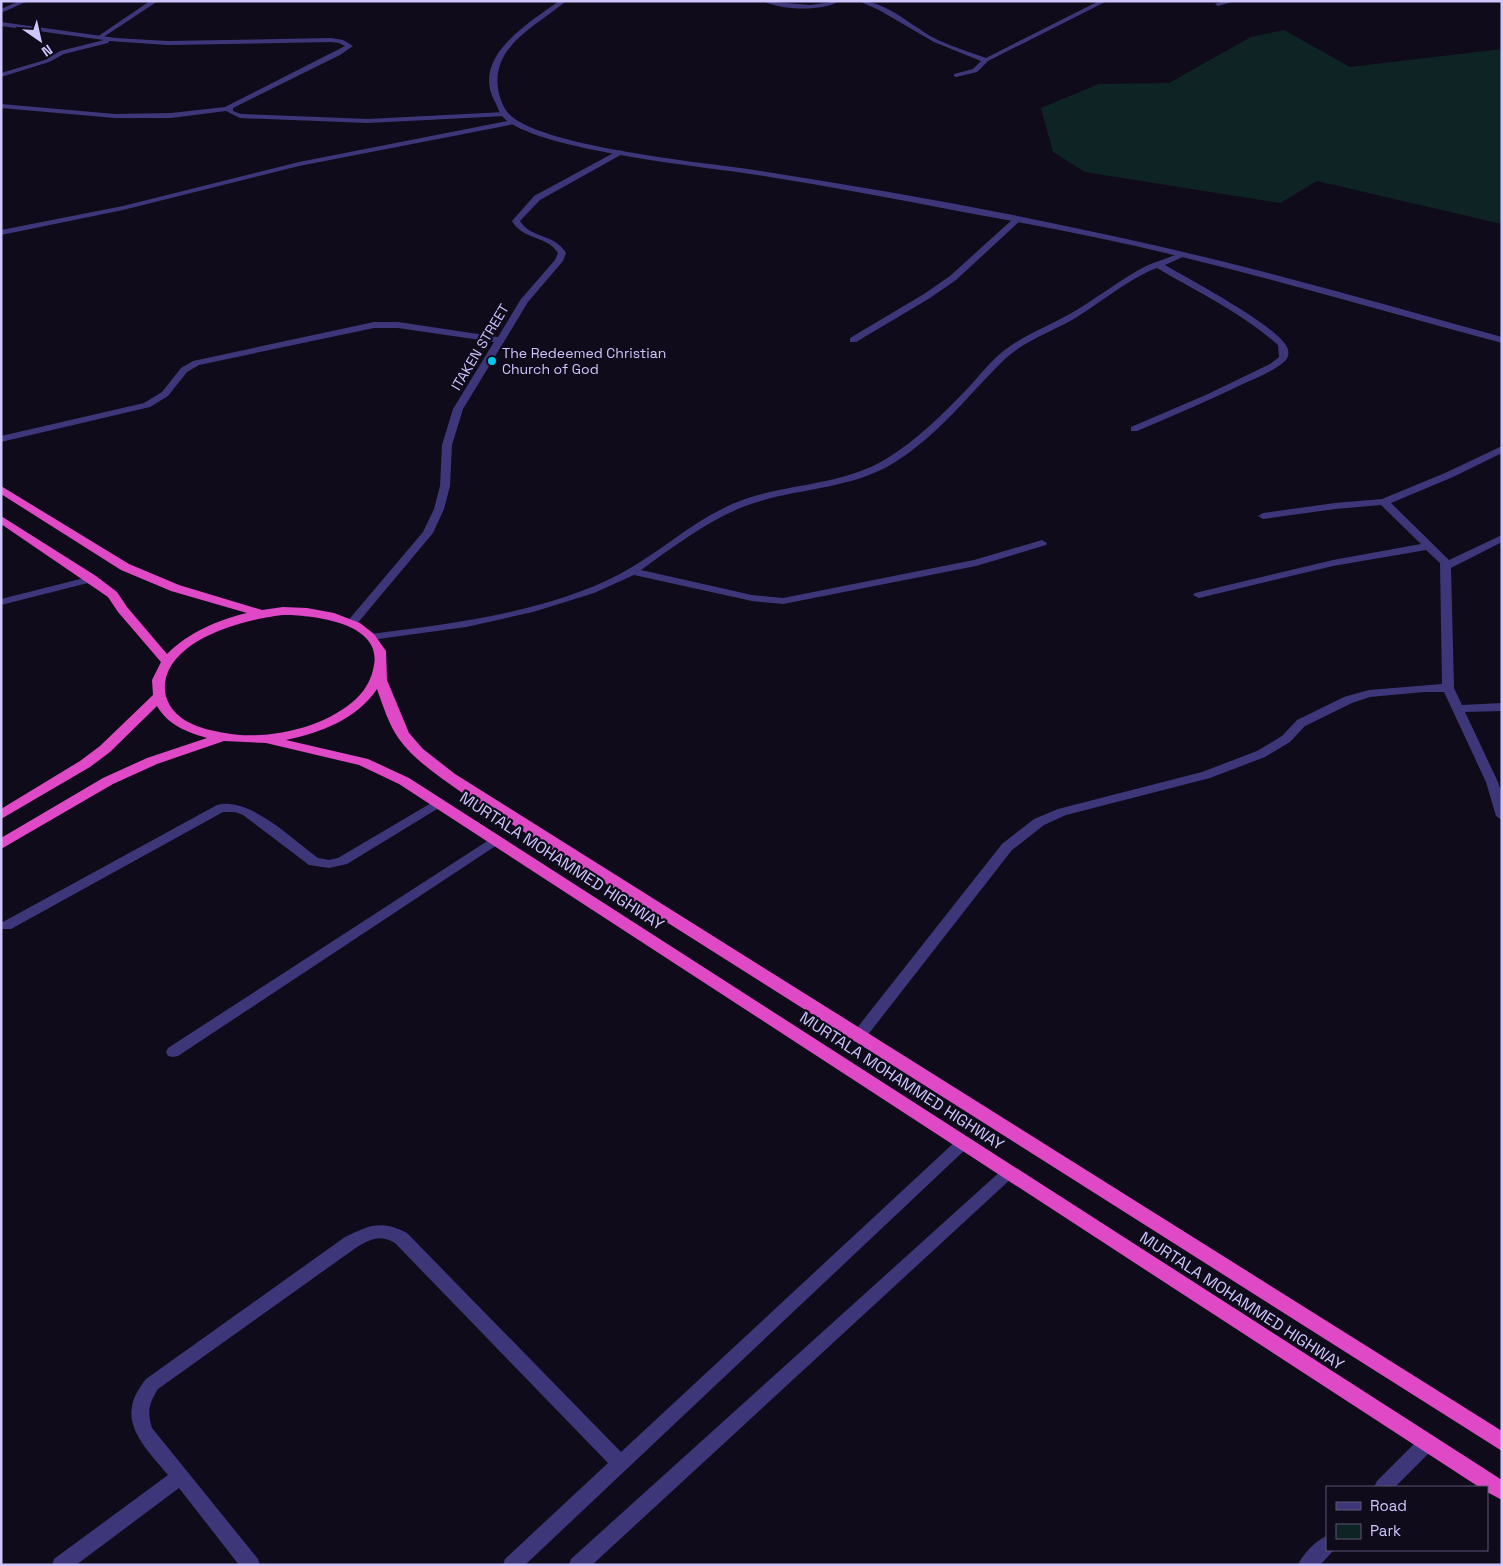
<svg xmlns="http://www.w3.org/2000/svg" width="1503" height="1566" font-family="'Space Grotesk',sans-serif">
<rect width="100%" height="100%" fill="#0f0b1b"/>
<path fill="#0e2424" d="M1284,30L1350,67L1502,49V224L1317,181L1280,203L1085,172L1053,152L1041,108L1099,84L1169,83L1251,37Z"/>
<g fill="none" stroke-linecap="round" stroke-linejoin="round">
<path fill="#3d3779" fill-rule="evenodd" d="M19,1H28L1,13V9Z
M150,1H158L102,38L97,37Z
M438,799L442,800L444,803L442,806L347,864L329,868L309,865L243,815L235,812H223L11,929H1V923L217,805C249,796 292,839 318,858L329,860L338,858Z
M495,836L501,840L500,843L178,1056L173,1057L168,1056L166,1052L168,1048Z"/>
<path fill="#3d3779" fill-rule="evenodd" d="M763,1L810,5L839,1C822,12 781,10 763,1Z
M859,1C888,1 913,28 938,40C953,47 970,52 986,58L1099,1H1107L988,61L977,72L956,77L954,76V74L973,69L981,61L934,42L879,10Z
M1222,1H1236L1218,6L1215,4Z
M1,22L116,38L168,41L331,38L343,40L353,46L340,55L233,108V111L241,114L368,119L505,112L509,114L505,116L368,123L240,118L226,111L171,118H115L1,108V104L115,114L171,113L225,107L345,46L339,43L331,42L168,45L109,41L108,43L64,54L49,62L1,77V73L45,60L60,51L104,40L1,26Z
M512,120H515V124L299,166L123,210L1,235V230L123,206L299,162Z
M619,150L626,152L540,200L520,221C531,239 554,233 566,253L563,261L528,302L463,409L452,445L450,486L444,509L433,533L356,625L352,626L346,623L423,532L434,509L440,486L442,445L453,409L494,342L398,328H374L199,365L187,372L168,396L150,407L1,442V436L144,403L162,392L181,368L193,361L374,322H398L498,337L521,299L555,260L558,253C547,235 524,241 512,221L534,196Z
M1014,218L1021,220L956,280L930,298L856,342H850V338L924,294L950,276Z
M1180,253L1187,255L1165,265C1185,277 1286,330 1288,350C1289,354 1288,358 1285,361C1274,371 1259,377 1245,383C1210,400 1174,415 1137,431H1131V427L1208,394L1270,364L1279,357L1278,345C1242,313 1198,292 1157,268C1132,277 1101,302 1077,317C1054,331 1025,340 1005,359C968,395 937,437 892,464C850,489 800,488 754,503C713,516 676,545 641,570L752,595L783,598L974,560L1042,540L1047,543L1046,545L976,566L783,604L752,601L634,575L594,593L533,612L466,627L371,640L365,637L371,634C454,623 544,613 620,574C663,551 697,516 745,499C792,483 843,485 886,459C917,440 944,413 969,387C979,376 989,363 1001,353C1020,337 1046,327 1068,315C1095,300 1119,280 1146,266C1157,261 1169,258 1180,253Z
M1502,446V453L1453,477L1391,503L1449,560L1502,535V542L1451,568L1454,688L1462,705L1502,703V711L1465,712L1498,782L1502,794V820L1496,816L1486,782L1444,692H1424L1370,697L1352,703L1305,726L1290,742L1265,757L1210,778L1066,815L1044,825L1012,850L863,1041L858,1042L853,1041L851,1037L853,1033L1002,844L1034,819L1058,809L1202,772L1257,751L1282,736L1297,720L1344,697L1369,690L1442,684L1440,563L1426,550L1333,566L1199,598L1193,595L1195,593L1333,560L1421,544L1381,505L1335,509L1263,519L1258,516L1263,513L1335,503L1382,499L1445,473Z
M92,576L97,579L96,581L1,605V599Z
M963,1137L968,1139L971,1143L968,1147L525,1565H503L505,1559L608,1463L395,1243C380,1234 371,1239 357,1247L158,1389C149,1403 147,1412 152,1428L258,1559L260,1565H239L179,1488L76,1565H52L54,1559L168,1475C154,1457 127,1433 132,1407C133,1397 140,1387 146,1379L345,1237C370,1225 381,1220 407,1233L621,1452L958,1139Z
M1008,1167L1013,1169L1016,1173L1013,1177L592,1565H569L571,1559L1003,1169Z
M1427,1435L1433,1437L1436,1443L1433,1449L1395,1487H1374L1377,1481L1421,1437Z
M1327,1536V1550H1334L1320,1565H1298C1303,1554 1316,1540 1327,1536Z"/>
<path fill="#3d3779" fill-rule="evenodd" d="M559,1H566C538,25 492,45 498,88C499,96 503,108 509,114C538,145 695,162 741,168C882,189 1023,215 1162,247C1276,273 1389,306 1502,337V343C1395,315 1289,283 1182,257C1110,239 1036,225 963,212C885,197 808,182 730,171C686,165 528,147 502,116C499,112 497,105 494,100C472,56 529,23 559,1Z"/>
<path fill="#e049c6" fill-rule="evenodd" d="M1,486L129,564L179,585L262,610L283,607L307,608L334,613L360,623L374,634L386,651L387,680L409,733L423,749L455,774L1502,1431V1451L461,792C440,777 415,761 399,739C389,725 383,706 377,689C357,719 320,733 286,740L368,759L409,778L1502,1480V1500L1487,1492V1487H1479L399,784L359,765L266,743L224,741L157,764L113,784L1,849V838L103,778L147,758L207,738C187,732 168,725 157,706L110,752L90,767L1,819V809L80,761L100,746L153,695L152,680L161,662L118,612L108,597L1,524V516L96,576L117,592L127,607L167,654C189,632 218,620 247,613L171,591L121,570L1,494ZM283,615C311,615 382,622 374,665C372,678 366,689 357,698C326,728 266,741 225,733C207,730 186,725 174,711C167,703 164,693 165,683C171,638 246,619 283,615Z"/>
</g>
<circle fill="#05c7eb" stroke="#0f0b1b" stroke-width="2" cx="492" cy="361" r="5"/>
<g text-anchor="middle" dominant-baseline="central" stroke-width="4.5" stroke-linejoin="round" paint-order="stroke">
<g font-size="14" fill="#cfc6fe" stroke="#0f0b1b">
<text transform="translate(480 347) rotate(-59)">ITAKEN STREET</text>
</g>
<g font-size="14" fill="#cfc6fe" stroke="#0f0b1b" text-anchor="start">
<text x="502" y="353">The Redeemed Christian<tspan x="502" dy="16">Church of God</tspan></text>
</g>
<g font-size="16" fill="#cfc6fe" stroke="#0f0b1b">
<text transform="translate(562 861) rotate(33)">MURTALA MOHAMMED HIGHWAY</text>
<text transform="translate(902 1081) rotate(33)">MURTALA MOHAMMED HIGHWAY</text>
<text transform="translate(1242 1301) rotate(33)">MURTALA MOHAMMED HIGHWAY</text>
</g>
</g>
<rect width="1503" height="1566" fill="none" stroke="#cfc6fe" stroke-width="5"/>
<rect x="1326" y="1486" width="162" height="65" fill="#0f0b1b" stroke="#5c5676"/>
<rect x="1336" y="1502" width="25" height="8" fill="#3d3779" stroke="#5c5676"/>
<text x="1370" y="1511" font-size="15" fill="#cfc6fe">Road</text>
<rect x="1336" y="1524" width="25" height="15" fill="#0e2424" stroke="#5c5676"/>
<text x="1370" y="1536" font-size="15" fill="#cfc6fe">Park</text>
<g transform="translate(40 40) rotate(146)" stroke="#0f0b1b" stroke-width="4" paint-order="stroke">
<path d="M0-4L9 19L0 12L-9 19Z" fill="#cfc6fe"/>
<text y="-8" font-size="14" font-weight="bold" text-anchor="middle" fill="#cfc6fe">N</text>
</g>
</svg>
